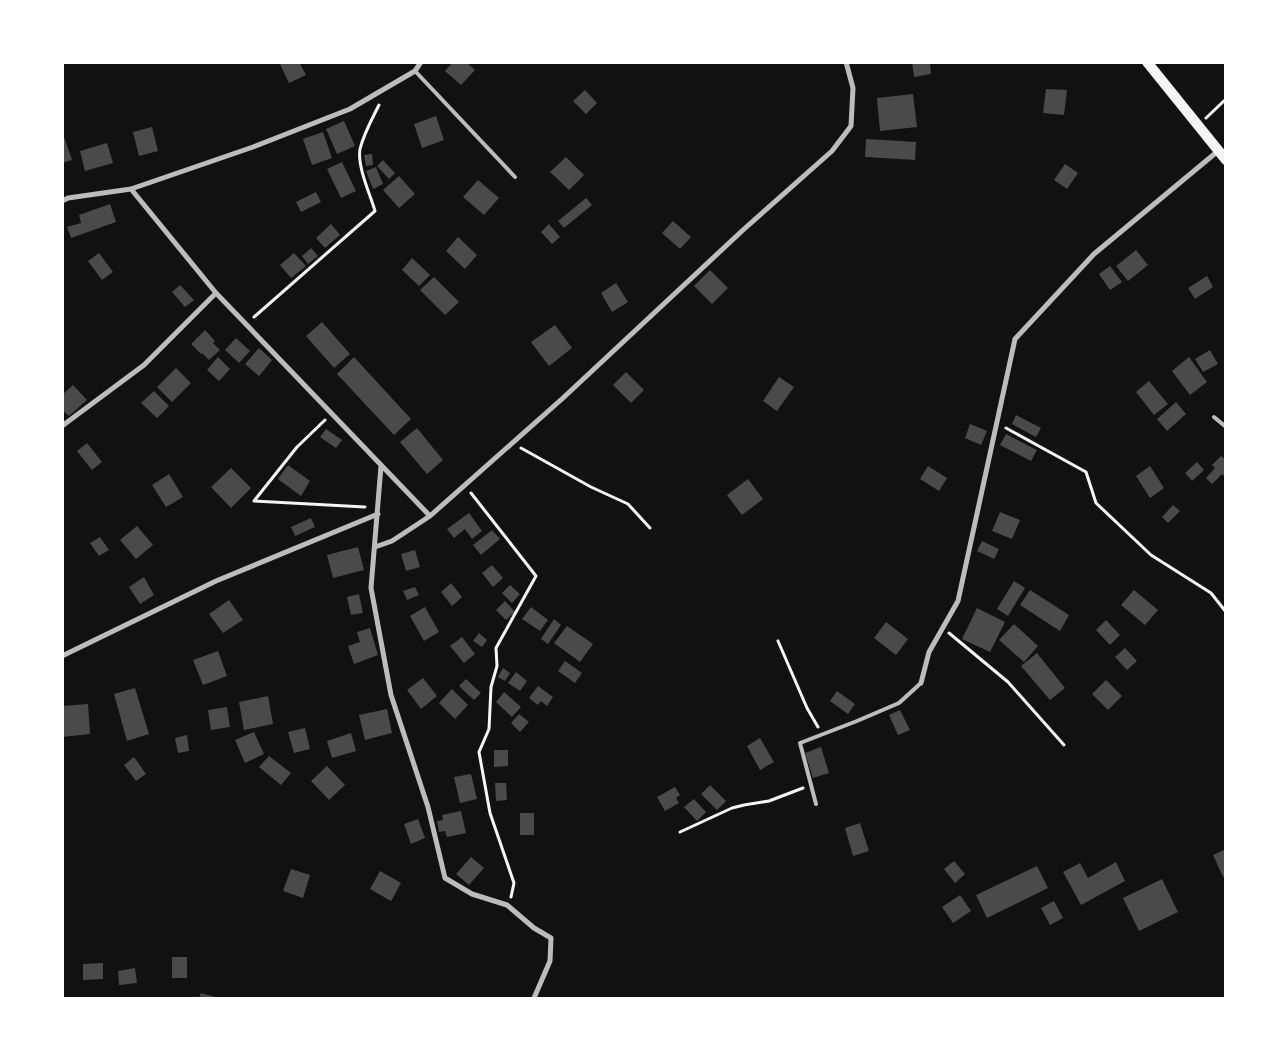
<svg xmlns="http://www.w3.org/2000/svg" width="1288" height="1061" font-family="Signika,sans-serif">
<rect width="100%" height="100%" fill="#111"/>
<path fill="#4a4a4a" d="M279,62H299L306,75L289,83Z
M453,62H466L475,70L461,85L445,71Z
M912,62H930L931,74L914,77Z
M1046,89L1067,90L1064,115L1043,113Z
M585,90L597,103L586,114L573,101Z
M913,94L917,127L880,131L877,98Z
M436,116L444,140L422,148L414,124Z
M344,121L355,146L337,154L326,129Z
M152,127L158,151L139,156L133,132Z
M62,131L72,160L62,163Z
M323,132L332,158L312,165L303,139Z
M866,139L916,142L915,160L865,157Z
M107,143L113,163L85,171L80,151Z
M372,154L373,165L366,166L364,155Z
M566,157L584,175L569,190L550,172Z
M383,160L395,173L389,179L377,166Z
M342,162L356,191L341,198L327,169Z
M1065,164L1078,173L1067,189L1054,180Z
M376,167L383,184L373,189L366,171Z
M399,176L415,194L399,208L383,190Z
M478,180L499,198L484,215L463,197Z
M316,192L321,202L301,212L296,202Z
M586,198L592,205L564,228L558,221Z
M110,204L116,222L71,238L67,227L81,223L79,215Z
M673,221L691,237L680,249L662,233Z
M331,224L340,235L325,248L316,238Z
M549,224L560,237L552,244L541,232Z
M458,237L477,255L465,269L446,251Z
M311,248L318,256L308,264L302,256Z
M1136,250L1148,265L1128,281L1116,266Z
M99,253L113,272L102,280L88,261Z
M294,253L306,266L291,278L280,265Z
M412,258L430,275L419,286L402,270Z
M1110,266L1122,282L1110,290L1099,274Z
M710,270L728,288L712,304L694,286Z
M1207,276L1213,287L1195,299L1188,288Z
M434,277L459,302L445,315L420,290Z
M616,283L628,302L612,312L601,293Z
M180,285L194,300L185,307L172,292Z
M322,322L350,354L334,368L306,336Z
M555,325L572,348L549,366L531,342Z
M205,330L215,341L213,343L220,350L209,360L202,353L201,354L191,344Z
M236,338L250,351L239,363L225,350Z
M259,348L272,360L259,376L245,364Z
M1210,350L1218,364L1203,372L1195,359Z
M218,357L230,369L219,381L207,370Z
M354,357L411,419L394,435L337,374Z
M1189,357L1207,382L1190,395L1172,371Z
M176,368L191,383L172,402L157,387Z
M626,372L644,390L631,403L613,385Z
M779,377L794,387L777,411L763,401Z
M1149,381L1168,404L1154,415L1136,392Z
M73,385L87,400L69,416L62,410V395Z
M154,391L169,406L157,418L141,403Z
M1176,402L1186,414L1167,431L1157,419Z
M1016,415L1041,428L1036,437L1012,424Z
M970,424L987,431L981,445L965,438Z
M417,428L443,460L427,474L400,442Z
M326,429L342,440L336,448L320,437Z
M1006,434L1037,450L1031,461L1000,445Z
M87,443L102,462L92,470L77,451Z
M1221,456L1226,460V478L1222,474L1212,484L1206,478L1215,468L1212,465Z
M1197,462L1204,470L1192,481L1185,473Z
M288,465L310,481L301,496L278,479Z
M928,466L947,478L939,491L920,479Z
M1150,466L1164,488L1150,498L1136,476Z
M231,468L251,488L231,508L211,487Z
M169,474L183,497L166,507L152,485Z
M748,479L763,499L742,515L727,495Z
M1173,505L1180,511L1168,523L1162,517Z
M1000,512L1020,520L1012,539L992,531Z
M469,513L482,531L472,539L465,529L454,538L447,529Z
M311,518L315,527L295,536L291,527Z
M137,526L153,545L136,559L120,540Z
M492,530L500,539L481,555L473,545Z
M100,537L109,550L99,556L90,543Z
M982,541L999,549L994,559L977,551Z
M358,547L364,570L333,578L327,555Z
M415,550L420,567L406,571L401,554Z
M492,565L503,578L493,587L482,573Z
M144,577L154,595L140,604L129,587Z
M1014,581L1025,588L1008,616L997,609Z
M451,583L462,597L452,606L441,592Z
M510,585L520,594L512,603L502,593Z
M415,587L419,595L407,600L403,591Z
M1030,590L1069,615L1060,631L1020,605Z
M1134,590L1158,610L1145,625L1121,605Z
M359,594L363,613L351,615L347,597Z
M229,600L243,620L223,633L209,614Z
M505,601L515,612L506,620L496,610Z
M425,607L439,632L424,641L410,616Z
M531,607L548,620L540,631L522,619Z
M977,608L1005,622L990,652L962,639Z
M554,619L561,625L548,644L541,639Z
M1106,620L1120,635L1110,645L1096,630Z
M886,622L908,639L896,655L874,638Z
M1014,624L1038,646L1024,662L999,640Z
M567,626L593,644L580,662L554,643Z
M370,628L378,655L354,664L348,646L360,642L357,632Z
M479,633L487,640L482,647L473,641Z
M462,637L475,654L464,663L450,646Z
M1125,648L1137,661L1127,670L1115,657Z
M218,651L227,676L203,685L193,660Z
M1037,653L1065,688L1050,700L1021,666Z
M565,661L582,673L575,683L558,671Z
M503,668L510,673L505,681L498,677Z
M516,672L527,681L520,691L508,683Z
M423,678L437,696L421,709L407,690Z
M466,679L481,693L474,700L459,686Z
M1106,680L1122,696L1108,710L1092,694Z
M538,686L553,697L547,706L541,701L538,705L529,698Z
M135,688L149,734L127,741L114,694Z
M452,689L468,705L455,719L439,703Z
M837,691L855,704L848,714L830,701Z
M504,692L521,707L512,717L496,702Z
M268,696L273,724L244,730L239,702Z
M88,704L90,734L62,737V706Z
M227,707L230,727L211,730L208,710Z
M387,709L392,733L365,740L359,715Z
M900,710L910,730L898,735L889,715Z
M519,714L529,722L520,732L511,723Z
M305,728L310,749L294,753L288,732Z
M254,732L264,754L245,763L235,740Z
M351,733L356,751L332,758L327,741Z
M187,735L189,751L178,753L175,738Z
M760,738L774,762L760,770L747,746Z
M821,747L829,773L813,778L805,753Z
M494,750H508V766L494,767Z
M269,756L291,773L281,785L259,767Z
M134,757L146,774L136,781L124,765Z
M327,766L345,785L329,800L311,781Z
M471,774L477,799L460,803L454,777Z
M495,783H506L507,800L496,801Z
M710,785L726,801L717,810L701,794Z
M675,787L680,795L676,798L679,803L665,811L657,797Z
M694,799L706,812L697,821L684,807Z
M461,811L466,833L447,837L445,831L439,832L437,821L443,820L442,815Z
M520,813H534V835H520Z
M418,819L425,838L411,844L404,824Z
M860,823L869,851L853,856L845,828Z
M1226,849V876L1223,877L1213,855Z
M471,857L484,868L469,885L456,874Z
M954,861L965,874L955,883L944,869Z
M1116,862L1125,881L1081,905L1063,872L1080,863L1088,878Z
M1037,866L1048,888L987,918L976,895Z
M291,869L310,875L303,898L283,891Z
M380,871L401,883L391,901L370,889Z
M1162,879L1178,912L1139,931L1123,898Z
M960,895L971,911L953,923L942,907Z
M1054,901L1063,918L1050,925L1041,908Z
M172,957H187V978H172Z
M103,963V979L83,980V964Z
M135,968L137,983L119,985L118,971Z
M201,993L215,997L214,998H199Z"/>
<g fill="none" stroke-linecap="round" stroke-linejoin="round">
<path stroke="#f5f5f5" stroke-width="3" d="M1206,118L1226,99
M254,317L375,211C370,194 357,166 360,149C364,133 372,119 379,105
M325,420L297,447L254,501L365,507
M1006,428L1086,472L1096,503L1151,555L1211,593L1226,612
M521,448L591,487L628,504L650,528
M471,493L536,576L496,648L497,666L491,687L489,729L479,752L490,813L514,883L511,897
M949,633L1008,682L1064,745
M778,641L807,708L818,727
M680,832L732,808L744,805L769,801L803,788"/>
<path stroke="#bcbcbc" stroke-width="4" d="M415,71L515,177
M1214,417L1226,427
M816,804L800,743L857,721L899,703L921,683"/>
<path stroke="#bcbcbc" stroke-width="5" d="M62,201L68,198L131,189L253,147L350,109L415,71L421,62
M216,293L430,516L563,398L743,230L832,151L851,126L853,88L846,62
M62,426L144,365L216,293L131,189
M381,466L371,588L391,695L428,807L445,878L472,894L507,905L534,928L551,938L550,961L534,998
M375,547L392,541L430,516
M62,656L216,581L378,514
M921,683L929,652L958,601L1015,339L1094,254L1218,151"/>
<path stroke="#f5f5f5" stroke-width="10" d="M1147,62L1226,160"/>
</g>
<rect width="1288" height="1061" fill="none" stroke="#ffffff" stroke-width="128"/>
</svg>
